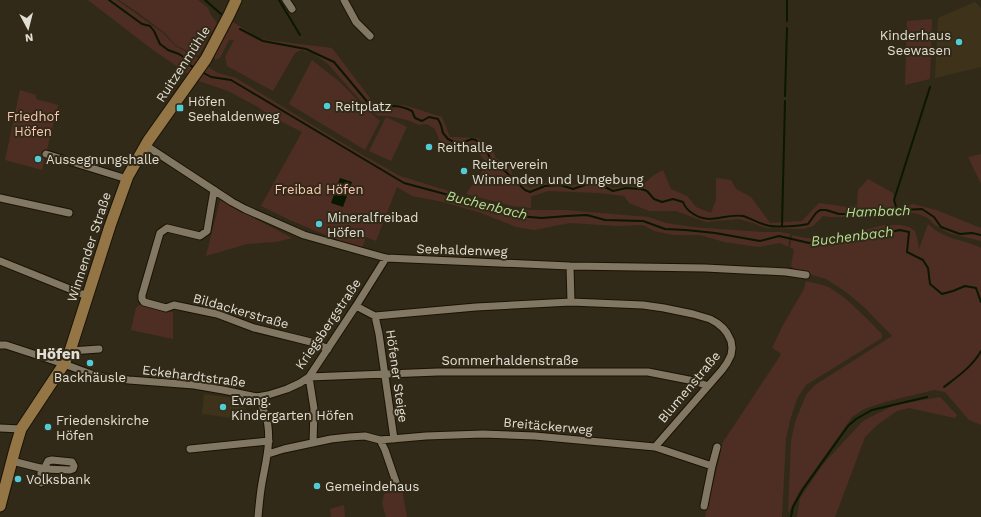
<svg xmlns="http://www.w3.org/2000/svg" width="981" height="517" font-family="'Work Sans',sans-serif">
<rect width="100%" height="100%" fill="#322a18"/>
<path fill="#3e331a" d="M975,2L981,8V67L935,78L938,18Z
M204,394L246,400L243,406L246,408L240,419L202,414Z"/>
<path fill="#4e2e23" d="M88,0H117L163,33L175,46L198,58L188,74L149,47Z
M119,0H198L208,8L211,15L217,23L198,56L175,45L165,33L137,12Z
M932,19L930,79L905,85L907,21Z
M233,22L257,37L267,40L332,48L376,106L404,105L442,117L450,137L477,138L491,146L496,158L511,167L512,176L530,188L551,181L573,185L593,179L613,188L642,185L654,175L663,170L671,189L687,196L696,207L711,213L716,200V178L731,180L736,189L751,197L770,223L802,221L819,203L848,207L857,205L858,190L868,179L893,193L895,203L900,209L913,204L936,210L981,228V241L949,233L935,225L928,218L921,215L914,213L843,217H829L823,216L813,226L803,229L766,228L750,222L738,219L706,222L676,211H649L629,203L624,196L599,193L548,191L533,196H531V208L512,206L466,194L487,164L479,153L469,149H459L439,140L435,129L427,124L419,125L407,120L389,116H378L366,107L327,63L314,54L301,50L295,53L273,91L227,66L225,57L234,40H229L220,58L215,60L214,55Z
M312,60L341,83L364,107L380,121L365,150L289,104Z
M208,67L218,73L236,78L314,126L361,154L400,176L442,189L512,209L532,210H565L648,217L666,223L692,227L763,232H780L790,234L788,247L780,243L758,247L724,242L700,235H674L654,231L643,225L616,226L570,223L534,230L516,227L481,213L443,202L412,196L397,187L376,241L366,237L362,248L340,241L292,221L261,206L302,132L270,116L258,107L228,91L199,81Z
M20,90L36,95V99L58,105L42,170L5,160Z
M386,117L407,127L391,161L369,151Z
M981,154V184L968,157Z
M220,200L292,238L276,242L247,244L206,256Z
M928,224C946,241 961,238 981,248V425L969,420L945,392L934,390L885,402L864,409L852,417L799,492L788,513L791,441L795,422L806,395L815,385L892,336L865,308L846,292L826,279L796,270L791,266L794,249L790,248L792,235L806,238H818L848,234L884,225H900L909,227L915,231L917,238L919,249Z
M806,281C813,283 821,284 828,287C846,296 867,319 882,334V338L806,385L797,399L791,417L786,439L782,517H705L723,442L780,356L781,354L779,352L772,348L783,325L804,289Z
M139,305H142L173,312V339L131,330L136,308Z
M940,397L957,415L955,418L909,408L897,411L877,425L865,437L835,517H797L800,498L824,463L863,421L894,405Z
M402,490L407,517H386L382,503L384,494Z
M344,505L345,517H331L330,509Z"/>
<path fill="#0a1701" d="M340,178L352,182L343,207L331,203Z"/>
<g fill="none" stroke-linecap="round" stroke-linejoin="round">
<path stroke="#0a1701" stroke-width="2" d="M109,0L142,24L150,26L154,31L160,44L168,50L179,54L185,58L191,66L195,68
M205,0L221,14
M279,0L300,35
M787,21V0
M240,29L263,41L306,49L334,62L370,105C379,110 384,107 393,106C400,106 406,108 412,111L415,118L422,121L429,117L438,119L441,125L443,133L448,139L454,142L461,143L472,139L476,140L484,147L493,163L505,171L525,190L530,192L545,186L560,185L573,189L582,186L590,182H595L613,191L626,188L641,189L647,191L654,199L662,202L673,199L683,202C685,207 687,210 692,213C710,226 724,213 743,216C750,218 758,223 766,225C774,228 800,226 808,224L816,213L820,210H826L839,214H853L882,211L922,209L934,217L941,227L960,234L972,233L981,235
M202,72L211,77L231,80L404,183L482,204L517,216L542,218L567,216L587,215L605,220L643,221L665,229L686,230L715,233L760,241L779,236L809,243L854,239L900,230L909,232L907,252L923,260L928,268L930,284L942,294L953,291L965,286L976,288L981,302
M785,96L787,28
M897,210L894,200L895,197L930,87
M782,226L785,101
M944,387C957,377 973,366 981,351
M791,517L793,507L803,489L848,426L856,419L872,410L927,397"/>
<defs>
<path id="street" d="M286,0L292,9
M344,0L356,22L370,36
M145,145L232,202L245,209L304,235L386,258L570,266L705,268L786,272L806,275
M46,154L127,179
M214,190L207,231L200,236L167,228L160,233L142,295V299L144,302L166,308L174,305L217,314L254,328L315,343L328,349
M0,198L69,213
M0,261L87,296
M570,266L571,302
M356,306L375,316L476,307L571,302L643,305L664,308L693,314L710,319L717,323L723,328L727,333L731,341L732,348L731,355L727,363L722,370L655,447
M375,316L379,334L394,439
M0,345H6L64,364L91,374L103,377L129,380L194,385L223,390L257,397L268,395L287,389L300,383L309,377L356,306L386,258
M70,351L99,349
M257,397C260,402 263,408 265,413C273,437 266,460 262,483C260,494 259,506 258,517
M0,428L21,429
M380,440L385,450L398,488
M313,443L314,409L309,377L438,372H648L694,381L708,386
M190,449L269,441
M268,454L284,449L331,439L349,437L365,436L380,440L426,436L483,434L535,436L655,447L712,466
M12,461L44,469L70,470L73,469L74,466L72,462L52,460L48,461L44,469
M41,468V483
M704,506L712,466L717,447"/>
<path id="secondary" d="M0,506L15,449L21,429L64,364L70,351L110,226L128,176L148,141L206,59L229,15L236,0"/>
</defs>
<use href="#street" stroke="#1a1303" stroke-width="9"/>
<use href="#secondary" stroke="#1a1303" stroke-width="13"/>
<use href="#street" stroke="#817763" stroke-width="7"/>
<use href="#secondary" stroke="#947546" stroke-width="11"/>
</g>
<g fill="#51ccd5" stroke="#322a18" stroke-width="1.5">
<circle cx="959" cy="42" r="4"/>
<circle cx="327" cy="106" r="4"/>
<rect x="176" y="104" width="8" height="8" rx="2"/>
<circle cx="429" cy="147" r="4"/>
<circle cx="38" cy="159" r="4"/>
<circle cx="464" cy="171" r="4"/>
<circle cx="319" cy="224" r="4"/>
<circle cx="90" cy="363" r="4"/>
<circle cx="223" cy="407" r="4"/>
<circle cx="48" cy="427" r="4"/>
<circle cx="18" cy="479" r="4"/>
<circle cx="317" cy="486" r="4"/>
</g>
<g text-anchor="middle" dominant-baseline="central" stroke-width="4" stroke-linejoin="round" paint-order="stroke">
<g font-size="13" fill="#e3ded3" stroke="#322a18" text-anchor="start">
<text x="951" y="35" text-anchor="end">Kinderhaus<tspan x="951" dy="15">Seewasen</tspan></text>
<text x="188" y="101">Höfen<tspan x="188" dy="15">Seehaldenweg</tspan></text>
<text x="335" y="106">Reitplatz</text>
<text x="437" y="147">Reithalle</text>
<text x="46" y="159">Aussegnungshalle</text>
<text x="472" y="164">Reiterverein<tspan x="472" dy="15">Winnenden und Umgebung</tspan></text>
<text x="327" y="217">Mineralfreibad<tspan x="327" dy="15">Höfen</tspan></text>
<text x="90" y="377" text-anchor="middle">Backhäusle</text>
<text x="231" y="400">Evang.<tspan x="231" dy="15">Kindergarten Höfen</tspan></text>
<text x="56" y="420">Friedenskirche<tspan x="56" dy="15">Höfen</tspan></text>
<text x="26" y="479">Volksbank</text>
<text x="325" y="486">Gemeindehaus</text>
</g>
<g font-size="13" fill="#e3ded3" stroke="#322a18">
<text transform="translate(183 64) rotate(-57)">Ruitzenmühle</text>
<text transform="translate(89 247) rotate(-72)">Winnender Straße</text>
<text transform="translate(462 250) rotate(2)">Seehaldenweg</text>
<text transform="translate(241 311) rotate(16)">Bildackerstraße</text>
<text transform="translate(328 324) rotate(-56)">Kriegsbergstraße</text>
<text x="510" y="360">Sommerhaldenstraße</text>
<text transform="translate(194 376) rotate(7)">Eckehardtstraße</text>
<text transform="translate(397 376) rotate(82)">Höfener Steige</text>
<text transform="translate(689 387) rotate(-50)">Blumenstraße</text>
<text transform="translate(548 426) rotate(5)">Breitäckerweg</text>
</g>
<g font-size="13" fill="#fdc6b3" stroke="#322a18">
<text x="33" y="116">Friedhof<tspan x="33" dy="15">Höfen</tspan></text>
<text x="319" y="189">Freibad Höfen</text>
</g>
<g font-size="14" font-style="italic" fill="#b3df91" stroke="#322a18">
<text transform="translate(487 205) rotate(14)">Buchenbach</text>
<text transform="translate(878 211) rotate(-2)">Hambach</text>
<text transform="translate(852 236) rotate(-7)">Buchenbach</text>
</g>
<g font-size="15" font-weight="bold" fill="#e3ded3" stroke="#322a18">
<text x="58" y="354">Höfen</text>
</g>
</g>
<g transform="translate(28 28) rotate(173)" stroke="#322a18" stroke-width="3" paint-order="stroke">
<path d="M0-3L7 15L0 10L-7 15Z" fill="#e3ded3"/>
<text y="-6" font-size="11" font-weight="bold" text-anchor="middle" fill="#e3ded3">N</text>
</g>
</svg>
